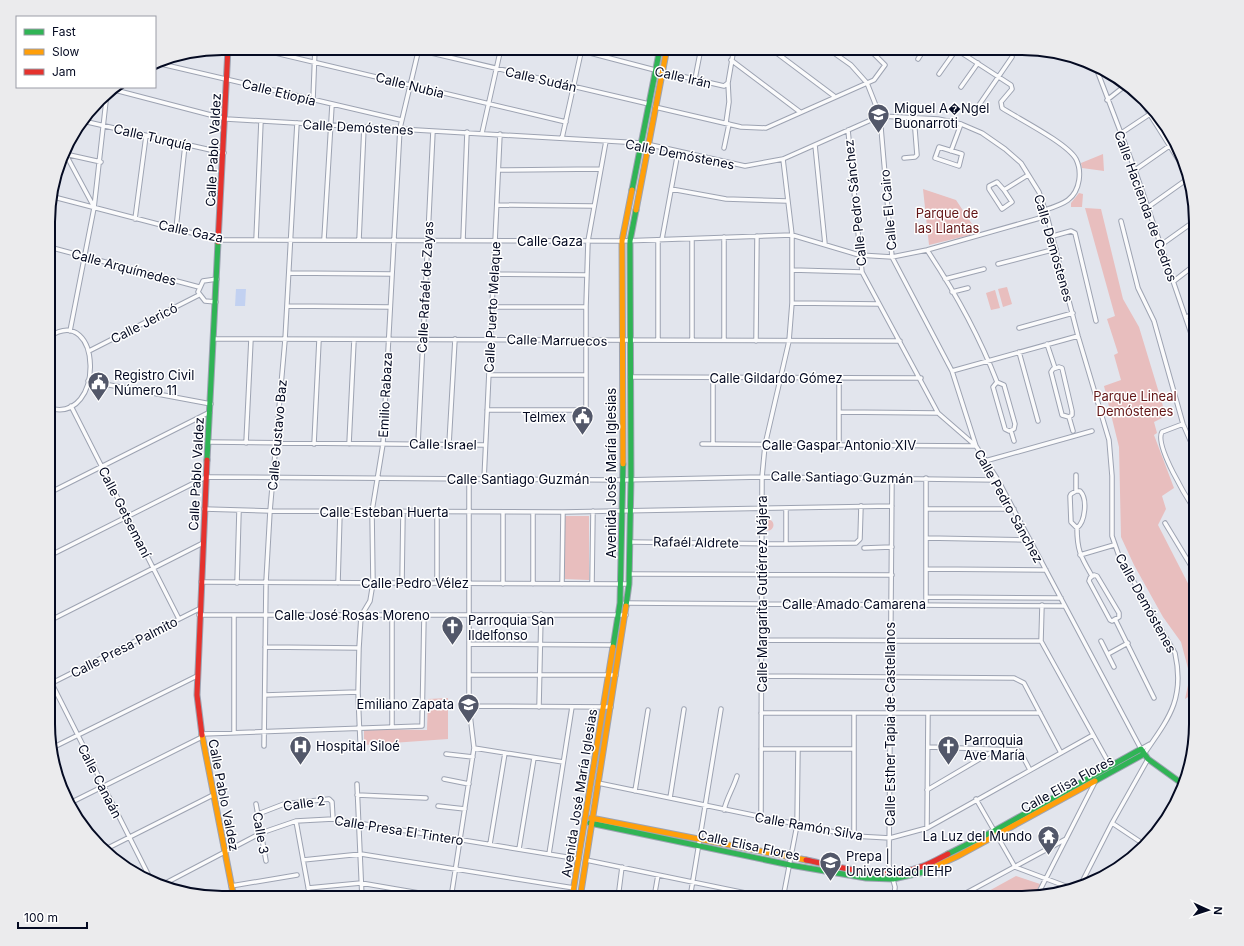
<svg xmlns="http://www.w3.org/2000/svg" width="1244" height="946" font-family="Inter,sans-serif">
<rect width="100%" height="100%" fill="#e2e5ed"/>
<path fill="#e8bebe" d="M1103,154L1104,171L1082,168L1081,163Z
M923,189L956,200L978,233L929,245Z
M1079,193L1083,194L1082,207H1071V203Z
M1085,208L1101,209L1123,299L1139,327L1166,416L1154,422L1157,433L1154,435L1174,488L1162,496L1166,509L1158,525L1196,599V692L1185,699L1190,676L1181,642L1163,617L1134,565L1121,537L1119,447L1104,386L1121,380L1114,355L1118,353L1107,319L1115,316Z
M1007,287L1012,304L1003,307L998,289Z
M995,290L1000,308L991,310L986,293Z
M565,516H589V580L565,579Z
M762.5 525a5.5 5.5 0 1 1 11 0a5.5 5.5 0 1 1-11 0Z
M448,698V739L364,745V729L427,730L428,699Z
M1016,876L1040,884L1035,895L1022,898H976Z"/>
<path fill="#c2d1f1" d="M236,289H246L245,306H235Z"/>
<g fill="none" stroke-linecap="round" stroke-linejoin="round">
<defs>
<path id="street" d="M254,48L566,122
M410,48L649,104
M571,48L655,70L724,86L728,83L734,48
M770,48L834,96
M897,48L899,50
M954,48L1011,85L1012,89L1001,102L1002,108C1019,119 1067,143 1076,159C1079,165 1080,173 1079,180C1076,200 1063,204 1045,210
M918,59L925,48
M731,60L800,112
M157,63L401,120
M1095,65L1135,170L1196,348
M939,74L956,50
M695,79L701,48
M961,87L978,63
M111,89L226,119L642,143L745,166L783,159L880,116L938,119L961,124L982,133L1005,149L1021,163L1039,192L1047,216L1078,336L1109,440L1112,476V536L1119,556L1175,653C1185,699 1169,718 1144,754
M1134,89L1183,167
M313,100L315,48
M1107,100L1126,85
M979,105L1012,57
M655,107L741,127L766,128L874,80L885,65L868,48
M83,121L224,153
M726,123L729,102L728,83
M848,130L862,272L938,413L976,446L998,480L1141,749L1150,744
M482,133L501,48
M1120,134L1153,112
M562,138L582,48
M815,145L825,244
M939,147L962,154L959,166L935,158Z
M724,148L729,124
M951,151L961,124
M65,153L94,207
M65,154L101,162
M904,158L915,157L917,155L914,117
M499,170L600,169
M1135,170L1175,142
M671,189L726,199L787,201
M1004,190L1012,202L1002,209L989,189V186L997,182L1004,190L1028,175
M50,196L219,240L622,241L792,235L859,255L892,257L927,250L1047,216
M497,205L593,206
M1148,207L1186,180
M135,219L146,136
M1121,221L1138,288L1154,321L1183,424L1196,454
M176,229L185,145
M1053,236L1071,231L1075,233L1096,321
M324,239L332,105
M662,239L678,152
M256,240L261,121
M359,240L364,127
M463,240L467,132
M658,240V340
M1161,245L1196,220
M49,247L199,287
M927,250C953,289 980,338 997,382
M998,264L1056,249
M792,270L862,272
M289,273L392,274
M494,274L587,275
M945,279L984,269
M1174,281L1196,264
M952,292L968,288
M216,302L205,301L198,292L203,281L217,279
M792,303L879,304
M287,306L390,307
M492,307H586
M1186,318L1196,310
M1019,328L1073,313
M70,331L94,208L107,92
M214,339L900,341
M692,340V239
M724,340V237
M756,341L757,236
M1047,344L1055,368
M89,351L199,295
M1019,352L1038,421
M1059,367L1062,368L1072,411V415L1069,417L1062,415L1051,372L1053,369Z
M952,371L1078,336
M489,375H586
M630,377L921,378
M88,381L211,404
M997,382L1004,385L1015,424L1014,429L1009,431L1005,429L993,387Z
M71,406L179,619
M49,408C106,425 102,301 49,337
M487,410H586V307L588,241L606,141
M839,412L938,413
M1069,417L1073,431
M1183,424L1162,432C1154,445 1188,500 1196,512
M1011,431L1014,441
M208,442L485,445
M246,443L251,339
M314,444L319,340
M349,444L354,340
M418,444L433,131
M449,444L455,339
M702,444L976,446L952,371L892,257L880,116L867,83L851,65L827,48
M713,444V378
M839,445V378
M985,461L1092,431
M892,478L889,865L895,887L894,898
M926,478V605
M484,480L500,134
M1076,491H1080C1088,499 1085,522 1077,528L1071,522L1070,496L1071,494Z
M1076,491V475
M49,493L210,412
M786,508V544
M204,509L270,511L563,512L892,506
M926,509H1014
M1165,523L1196,574
M1077,528C1077,551 1081,557 1092,576
M926,538L1030,540
M630,542L786,544L856,543L860,539L861,506
M864,548L892,547
M1080,555L1114,545
M49,556L206,477L622,480L762,477L998,480
M926,569L1046,570
M629,574L892,575
M1094,575L1097,576L1119,613V617L1112,621L1110,620L1089,581L1090,578Z
M201,582L629,584
M237,583L239,511
M338,583L340,512
M402,583L403,512
M437,583V512
M503,584V512
M533,584V512
M562,584L563,512
M592,584L593,511
M926,597L1061,598
M625,603L1064,606
M1042,605L1041,641L1111,767
M199,615H626
M1115,619L1154,698
M49,621L203,543
M762,640L1041,641
M1101,641L1114,667
M469,644L614,645
M265,647L359,648
M1108,654L1128,643
M469,675H616
M762,676L1014,678L1024,683L1061,753
M49,678L152,882
M48,685L199,609
M265,695L358,692
M469,706L611,707
M539,707L541,614
M761,713H1040
M392,727V615
M234,733V615
M202,734L422,726L424,615
M360,741L358,692L359,648L361,616L370,601L373,583L372,511L383,444L400,128L419,48
M264,746L266,582L270,511L285,340L297,123
M928,747L1017,750L1021,753L1030,770
M52,748L197,676
M474,748L563,762
M761,749H854
M446,754L473,757
M444,779L469,784
M598,783L854,836L890,838L927,828L1093,735
M357,784L362,898
M927,790L995,750
M635,791L648,710
M357,795L426,798
M670,798L684,709
M976,799L1015,867L1068,887
M68,804L202,737
M256,804L266,861
M438,806L465,809
M724,810C727,797 733,789 737,776
M258,814L284,804L329,799L332,802L333,819
M761,817L762,477L765,445L789,341L792,303V235L783,159
M1165,819L1185,780
M296,821L310,898
M1112,823L1145,845
M927,828L928,713
M854,836V713
M490,844L505,753
M519,849L534,758
M104,850L213,795
M549,854L572,707
M303,860L361,854L574,888
M586,860L770,898
M1081,884L1112,823L1148,759
M160,886L261,833L296,821L333,819L579,859
M231,886L297,875
M308,888L361,883L448,898
M1038,894L1096,780
M280,898L310,893
M451,898L474,748L469,706V479
M618,898L622,867
M654,898L658,875
M690,898L721,709
M783,898L797,825L798,749
M957,898L1066,839"/>
<path id="fast" d="M632,190L660,48
M207,460L218,242
M626,606L629,584L631,478L630,241L636,210
M613,647L620,603L623,464
M1095,781L1144,754
M590,823L790,865L866,878L893,879L924,872L934,867
M948,854L994,831L1141,749L1148,759L1184,785"/>
<path id="slow" d="M636,210L667,48
M623,464L622,241L632,190
M202,735L234,898
M591,818L806,860
M934,867L958,856L1095,781
M572,898L613,647
M580,898L626,606"/>
<path id="jam" d="M218,242L228,48
M202,735L197,695L207,460
M806,860C844,868 886,881 923,866C932,863 940,858 948,854"/>
</defs>
<use href="#street" stroke="#9da3b2" stroke-width="5.5"/>
<use href="#fast" stroke="#9da3b2" stroke-width="7"/>
<use href="#slow" stroke="#9da3b2" stroke-width="7"/>
<use href="#jam" stroke="#9da3b2" stroke-width="7"/>
<use href="#street" stroke="#fbfbfc" stroke-width="3.5"/>
<use href="#fast" stroke="#30b455" stroke-width="5"/>
<use href="#slow" stroke="#ff9f0a" stroke-width="5"/>
<use href="#jam" stroke="#e5322d" stroke-width="5"/>
</g>
<defs>
<symbol id="school-pin" viewBox="-11 -11 22 30"><path d="M0 17L-7.5 6A9.5 9.5 0 1 1 7.5 6Z" fill="#525769" stroke="#fff"/><path d="M0-5L7-2L0 1L-7-2ZM-4 1L0 2.5L4 1V4Q0 6-4 4Z" fill="#fff"/></symbol>
<symbol id="civic-pin" viewBox="-11 -11 22 30"><path d="M0 17L-7.5 6A9.5 9.5 0 1 1 7.5 6Z" fill="#525769" stroke="#fff"/><path d="M-.6-6.5H3V-4.5H.6V-3L4-1V1h2V6H-6V1h2V-1L-.6-3ZM-1.2 2.5V6h2.4V2.5Z" fill="#fff"/></symbol>
<symbol id="church-pin" viewBox="-11 -11 22 30"><path d="M0 17L-7.5 6A9.5 9.5 0 1 1 7.5 6Z" fill="#525769" stroke="#fff"/><path d="M-1.2-6h2.4v3.5h3.3v2.4h-3.3V6h-2.4V-.1h-3.3v-2.4h3.3Z" fill="#fff"/></symbol>
<symbol id="hospital-pin" viewBox="-11 -11 22 30"><path d="M0 17L-7.5 6A9.5 9.5 0 1 1 7.5 6Z" fill="#525769" stroke="#fff"/><path d="M-5-5h3v3.5h4V-5h3V5h-3V1.5h-4V5h-3Z" fill="#fff"/></symbol>
<symbol id="temple-pin" viewBox="-11 -11 22 30"><path d="M0 17L-7.5 6A9.5 9.5 0 1 1 7.5 6Z" fill="#525769" stroke="#fff"/><path d="M0-6L5-2H3V0L6.5 2.5H4V6H1.5V3h-3V6H-4V2.5H-6.5L-3 0V-2H-5Z" fill="#fff"/></symbol>
<symbol id="university-pin" viewBox="-11 -11 22 30"><path d="M0 17L-7.5 6A9.5 9.5 0 1 1 7.5 6Z" fill="#525769" stroke="#fff"/><path d="M0-5L7-2L0 1L-7-2ZM-4 1L0 2.5L4 1V4Q0 6-4 4Z" fill="#fff"/></symbol>
</defs>
<g fill-rule="evenodd">
<use href="#school-pin" x="866" y="102" width="25" height="34"/>
<use href="#civic-pin" x="86" y="370" width="25" height="34"/>
<use href="#civic-pin" x="570" y="404" width="25" height="34"/>
<use href="#church-pin" x="440" y="614" width="25" height="34"/>
<use href="#school-pin" x="456" y="692" width="25" height="34"/>
<use href="#hospital-pin" x="288" y="734" width="25" height="34"/>
<use href="#church-pin" x="936" y="734" width="25" height="34"/>
<use href="#temple-pin" x="1036" y="824" width="25" height="34"/>
<use href="#university-pin" x="818" y="850" width="25" height="34"/>
</g>
<g text-anchor="middle" dominant-baseline="central" stroke-width="3" stroke-linejoin="round" paint-order="stroke">
<g font-size="13" fill="#040a22" stroke="#fff">
<text transform="translate(683 77) rotate(13)">Calle Irán</text>
<text transform="translate(541 79) rotate(13)">Calle Sudán</text>
<text transform="translate(410 85) rotate(14)">Calle Nubia</text>
<text transform="translate(279 92) rotate(14)">Calle Etiopía</text>
<text transform="translate(358 127) rotate(3)">Calle Demóstenes</text>
<text transform="translate(153 137) rotate(13)">Calle Turquía</text>
<text transform="translate(213 150) rotate(-87)">Calle Pablo Valdez</text>
<text transform="translate(680 154) rotate(11)">Calle Demóstenes</text>
<text transform="translate(855 203) rotate(-96)">Calle Pedro Sánchez</text>
<text transform="translate(1146 206) rotate(70)">Calle Hacienda de Cedros</text>
<text transform="translate(888 210) rotate(-95)">Calle El Cairo</text>
<text transform="translate(191 231) rotate(12)">Calle Gaza</text>
<text x="550" y="241">Calle Gaza</text>
<text transform="translate(1054 248) rotate(74)">Calle Demóstenes</text>
<text transform="translate(124 267) rotate(15)">Calle Arquímedes</text>
<text transform="translate(425 287) rotate(-87)">Calle Rafaél de Zayas</text>
<text transform="translate(492 307) rotate(-87)">Calle Puerto Melaque</text>
<text transform="translate(144 323) rotate(-27)">Calle Jericó</text>
<text transform="translate(557 340) rotate(1)">Calle Marruecos</text>
<text x="776" y="378">Calle Gildardo Gómez</text>
<text transform="translate(385 395) rotate(-87)">Emilio Rabaza</text>
<text transform="translate(277 435) rotate(-85)">Calle Gustavo Baz</text>
<text transform="translate(443 444) rotate(1)">Calle Israel</text>
<text x="839" y="445">Calle Gaspar Antonio XIV</text>
<text transform="translate(611 473) rotate(-90)">Avenida José María Iglesias</text>
<text transform="translate(196 474) rotate(-87)">Calle Pablo Valdez</text>
<text transform="translate(842 477) rotate(1)">Calle Santiago Guzmán</text>
<text x="518" y="479">Calle Santiago Guzmán</text>
<text transform="translate(1009 506) rotate(61)">Calle Pedro Sánchez</text>
<text transform="translate(125 512) rotate(63)">Calle Getsemaní</text>
<text x="384" y="512">Calle Esteban Huerta</text>
<text transform="translate(696 542) rotate(1)">Rafaél Aldrete</text>
<text x="415" y="583">Calle Pedro Vélez</text>
<text transform="translate(762 594) rotate(-90)">Calle Margarita Gutiérrez Nájera</text>
<text transform="translate(1146 603) rotate(61)">Calle Demóstenes</text>
<text x="854" y="604">Calle Amado Camarena</text>
<text x="352" y="615">Calle José Rosas Moreno</text>
<text transform="translate(124 647) rotate(-27)">Calle Presa Palmito</text>
<text transform="translate(890 724) rotate(-90)">Calle Esther Tapia de Castellanos</text>
<text transform="translate(100 781) rotate(63)">Calle Canaán</text>
<text transform="translate(1067 784) rotate(-29)">Calle Elisa Flores</text>
<text transform="translate(579 793) rotate(-81)">Avenida José María Iglesias</text>
<text transform="translate(224 795) rotate(79)">Calle Pablo Valdez</text>
<text transform="translate(304 803) rotate(-8)">Calle 2</text>
<text transform="translate(809 826) rotate(10)">Calle Ramón Silva</text>
<text transform="translate(399 830) rotate(9)">Calle Presa El Tintero</text>
<text transform="translate(261 833) rotate(80)">Calle 3</text>
<text transform="translate(749 845) rotate(12)">Calle Elisa Flores</text>
</g>
<g font-size="13" fill="#040a22" stroke="#fff" text-anchor="start">
<text x="894" y="108">Miguel A�Ngel<tspan x="894" dy="15">Buonarroti</tspan></text>
<text x="114" y="375">Registro Civil<tspan x="114" dy="15">Número 11</tspan></text>
<text x="566" y="417" text-anchor="end">Telmex</text>
<text x="468" y="620">Parroquia San<tspan x="468" dy="15">Ildelfonso</tspan></text>
<text x="454" y="704" text-anchor="end">Emiliano Zapata</text>
<text x="964" y="740">Parroquia<tspan x="964" dy="15">Ave María</tspan></text>
<text x="316" y="746">Hospital Siloé</text>
<text x="1032" y="836" text-anchor="end">La Luz del Mundo</text>
<text x="846" y="856">Prepa |<tspan x="846" dy="15">Universidad IEHP</tspan></text>
</g>
<g font-size="13" fill="#621415" stroke="#fff">
<text x="947" y="213">Parque de<tspan x="947" dy="15">las Llantas</tspan></text>
<text x="1135" y="396">Parque Lineal<tspan x="1135" dy="15">Demóstenes</tspan></text>
</g>
</g>
<path d="M0 0H1244V946H0ZM222 55H1022A167 167 0 0 1 1189 222V724A167 167 0 0 1 1022 891H222A167 167 0 0 1 55 724V222A167 167 0 0 1 222 55Z" fill="#ebebed" fill-rule="evenodd"/>
<path fill="none" stroke="#040a22" stroke-width="2" d="M222 55H1022A167 167 0 0 1 1189 222V724A167 167 0 0 1 1022 891H222A167 167 0 0 1 55 724V222A167 167 0 0 1 222 55Z"/>
<rect x="16" y="16" width="140" height="72" fill="#ffffff" stroke="#9b9da7"/>
<rect x="24" y="29" width="20" height="6" fill="#30b455" stroke="#9b9da7"/>
<text x="52" y="36" font-size="12" fill="#040a22">Fast</text>
<rect x="24" y="49" width="20" height="6" fill="#ff9f0a" stroke="#9b9da7"/>
<text x="52" y="56" font-size="12" fill="#040a22">Slow</text>
<rect x="24" y="69" width="20" height="6" fill="#e5322d" stroke="#9b9da7"/>
<text x="52" y="76" font-size="12" fill="#040a22">Jam</text>
<g transform="translate(1208 910) rotate(93)" stroke="#ffffff" stroke-width="3" paint-order="stroke">
<path d="M0-3L7 15L0 10L-7 15Z" fill="#040a22"/>
<text y="-6" font-size="11" font-weight="bold" text-anchor="middle" fill="#040a22">N</text>
</g>
<path d="M18 922v6h69v-6" fill="none" stroke="#040a22" stroke-width="2"/>
<text x="24" y="922" font-size="12" fill="#040a22" stroke="#ffffff" stroke-width="3" paint-order="stroke">100 m</text>
</svg>
